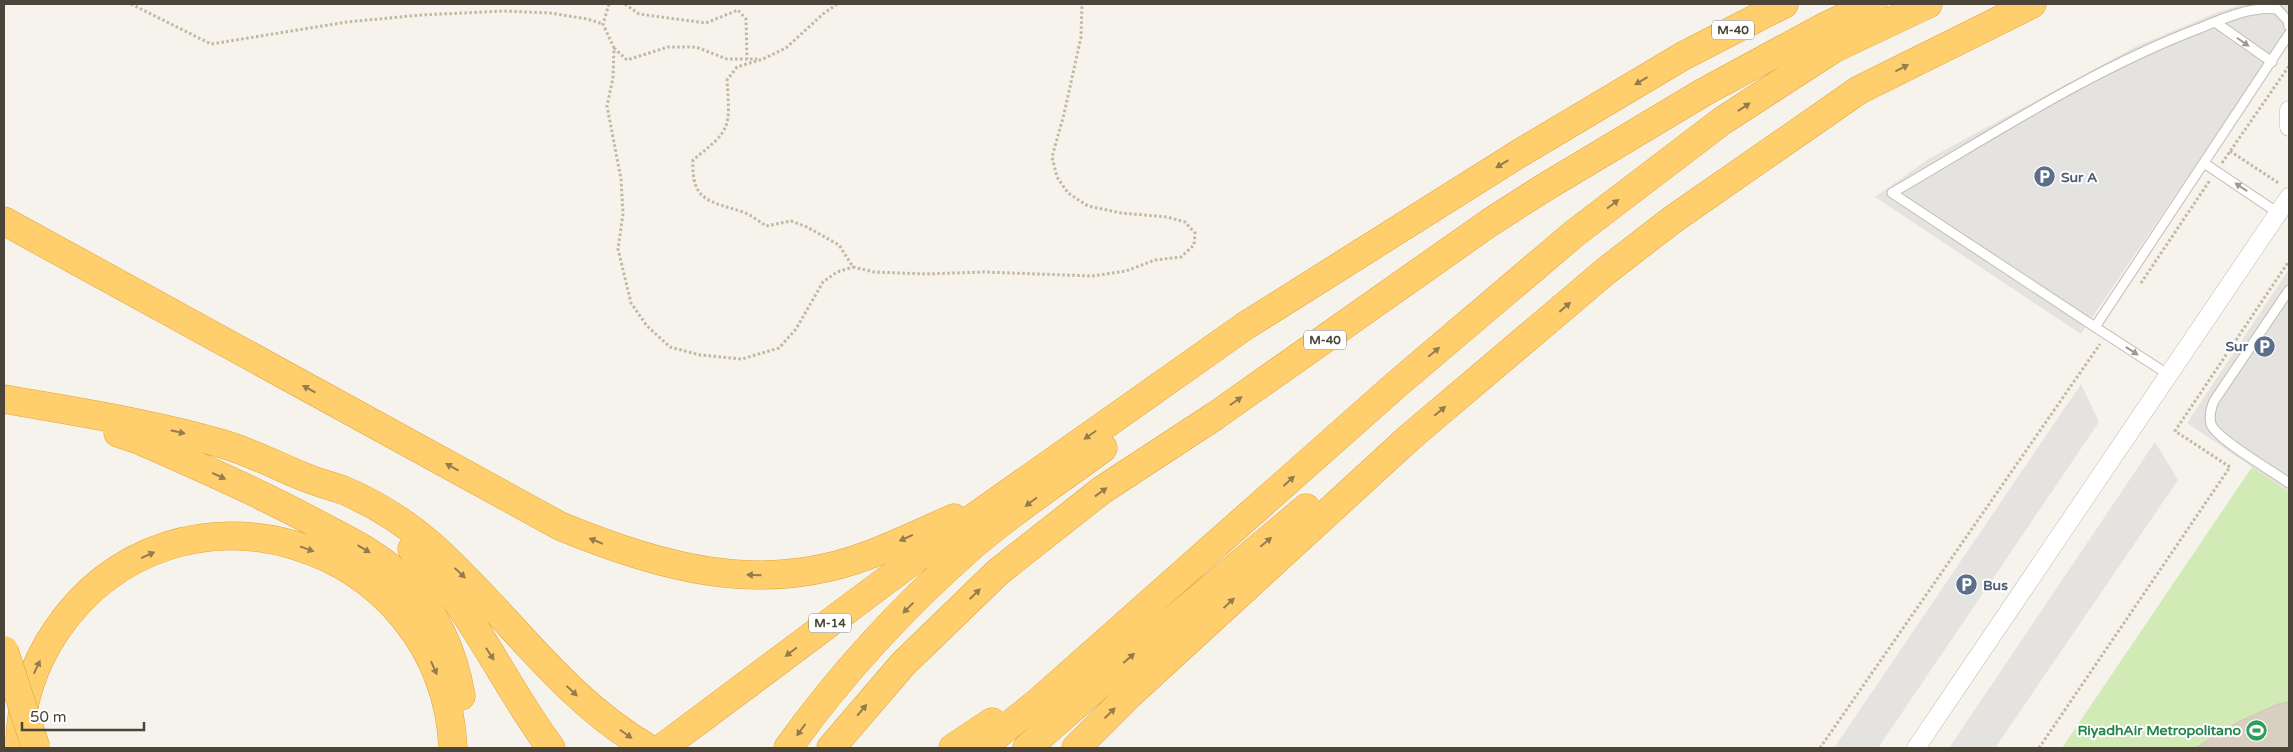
<svg xmlns="http://www.w3.org/2000/svg" width="2293" height="752" font-family="'Varela Round',sans-serif">
<rect width="100%" height="100%" fill="#f6f3ec"/>
<path fill="#d2eab5" d="M2252,467L2289,492V748H2062Z"/>
<path fill="#e5e3e0" d="M2244,4H2289V39L2283,36L2081,334L1875,197L1930,158L2137,46L2218,12Z
M2289,269V492L2187,423Z
M2081,384L2099,422L1878,748H1834Z
M2155,442L2178,480L1995,748H1949Z"/>
<path fill="#d8cfc1" stroke="#d3c7b4" d="M2289,702V748H2195L2240,721L2278,704Z"/>
<g fill="none" stroke-linecap="round" stroke-linejoin="round">
<defs>
<path id="lane" d="M2215,22L2272,62
M2289,26L2288,21L2277,9C2252,6 2224,18 2200,28C2092,69 1992,135 1892,193L2095,327L2289,34
M2204,163L2278,213
M2289,290L2214,401C2211,408 2209,416 2211,424C2216,439 2274,472 2289,483
M2095,327L2169,375"/>
<path id="street" d="M2289,110V127
M1916,748L2289,197"/>
<path id="highway" d="M4,221L560,526C659,567 758,595 863,557C894,546 924,531 954,518
M4,399C77,412 152,423 223,444C253,453 279,467 307,478C319,483 331,486 343,490C374,503 404,522 430,544C505,610 560,697 648,748
M118,433L139,440C200,467 262,494 321,526C350,541 380,556 403,579C435,610 454,653 461,696
M412,549C471,605 503,684 551,748
M20,748C19,707 33,665 56,631C175,456 443,539 453,748
M662,748L915,559L1245,326L1520,153L1683,56L1784,4
M788,748C840,675 904,606 972,546C1011,512 1060,480 1103,448
M831,748L903,664L998,572L1102,490L1215,416L1489,223L1542,189L1704,92L1824,27L1873,4
M953,748L992,722
M981,748L1037,703L1397,384L1575,233L1722,121L1833,49L1928,4
M1027,748L1172,621L1306,508
M1076,748L1129,695L1410,437L1606,271L1672,220L1859,90L2032,4"/>
</defs>
<use href="#lane" stroke="#c2bbae" stroke-width="11"/>
<use href="#street" stroke="#c2bbae" stroke-width="19"/>
<use href="#highway" stroke="#e0a43c" stroke-width="29"/>
<path stroke="#c4b79f" stroke-width="3" stroke-dasharray="2.5 2.5" stroke-linecap="butt" d="M131,4L211,44L347,22L421,15L504,11L550,13L587,19L603,24
M609,4L603,24L614,48L613,78L607,106L621,179L623,214L618,249L631,303L647,326L670,347L700,355L742,359L779,348L796,329L823,282L837,272L853,267
M625,4L639,14L706,23L738,10L746,19L747,59
M837,4L823,14L786,48L763,59L737,67L727,80C730,128 732,129 693,160C691,202 710,201 743,212C751,215 759,221 766,226L791,221L807,227L839,245L853,267L874,272L926,274L984,272L1092,276L1126,271L1155,260L1181,257L1194,245L1195,233L1185,222L1167,217L1121,213L1088,206L1068,193L1057,177L1052,157L1064,114L1081,37L1082,4
M614,48L627,60L668,47H696L727,59H757
M2230,151L2280,184
M2222,163L2289,66
M2141,283L2210,180
M1820,748L2100,344
M2039,748L2230,467L2175,431L2289,261"/>
<use href="#lane" stroke="#fff" stroke-width="9"/>
<use href="#street" stroke="#fff" stroke-width="18"/>
<use href="#highway" stroke="#ffcf6e" stroke-width="28"/>
<defs>
<path id="highway-bridge" d="M4,650L36,748"/>
</defs>
<use href="#highway-bridge" stroke="#e0a43c" stroke-width="29" stroke-linecap="butt"/>
<use href="#highway-bridge" stroke="#ffcf6e" stroke-width="28"/>
</g>
<defs><path id="oneway-solid" d="M-6-.8H1V-3.2L6.5 0L1 3.2V.8H-6Z" transform="scale(1.25)"/></defs>
<g fill="#9c9892">
<use href="#oneway-solid" transform="translate(2243 42) rotate(35)"/>
<use href="#oneway-solid" transform="translate(2241 187) rotate(-146)"/>
<use href="#oneway-solid" transform="translate(2132 351) rotate(33)"/>
</g>
<g fill="#937c4e">
<use href="#oneway-solid" transform="translate(1902 68) rotate(-27)"/>
<use href="#oneway-solid" transform="translate(1641 81) rotate(149)"/>
<use href="#oneway-solid" transform="translate(1744 107) rotate(-33)"/>
<use href="#oneway-solid" transform="translate(1502 164) rotate(149)"/>
<use href="#oneway-solid" transform="translate(1613 204) rotate(-37)"/>
<use href="#oneway-solid" transform="translate(1565 307) rotate(-41)"/>
<use href="#oneway-solid" transform="translate(1434 352) rotate(-40)"/>
<use href="#oneway-solid" transform="translate(309 389) rotate(-151)"/>
<use href="#oneway-solid" transform="translate(1236 401) rotate(-35)"/>
<use href="#oneway-solid" transform="translate(1440 411) rotate(-40)"/>
<use href="#oneway-solid" transform="translate(178 432) rotate(13)"/>
<use href="#oneway-solid" transform="translate(1090 435) rotate(145)"/>
<use href="#oneway-solid" transform="translate(452 467) rotate(-151)"/>
<use href="#oneway-solid" transform="translate(219 476) rotate(25)"/>
<use href="#oneway-solid" transform="translate(1289 481) rotate(-42)"/>
<use href="#oneway-solid" transform="translate(1101 492) rotate(-36)"/>
<use href="#oneway-solid" transform="translate(1031 502) rotate(143)"/>
<use href="#oneway-solid" transform="translate(906 538) rotate(156)"/>
<use href="#oneway-solid" transform="translate(596 541) rotate(-158)"/>
<use href="#oneway-solid" transform="translate(1266 542) rotate(-40)"/>
<use href="#oneway-solid" transform="translate(307 549) rotate(20)"/>
<use href="#oneway-solid" transform="translate(364 549) rotate(31)"/>
<use href="#oneway-solid" transform="translate(148 555) rotate(-24)"/>
<use href="#oneway-solid" transform="translate(460 573) rotate(43)"/>
<use href="#oneway-solid" transform="translate(754 575) rotate(-179)"/>
<use href="#oneway-solid" transform="translate(975 594) rotate(-44)"/>
<use href="#oneway-solid" transform="translate(1229 603) rotate(-43)"/>
<use href="#oneway-solid" transform="translate(908 608) rotate(135)"/>
<use href="#oneway-solid" transform="translate(791 652) rotate(143)"/>
<use href="#oneway-solid" transform="translate(490 654) rotate(57)"/>
<use href="#oneway-solid" transform="translate(1129 658) rotate(-41)"/>
<use href="#oneway-solid" transform="translate(37 667) rotate(-65)"/>
<use href="#oneway-solid" transform="translate(434 668) rotate(66)"/>
<use href="#oneway-solid" transform="translate(572 691) rotate(43)"/>
<use href="#oneway-solid" transform="translate(862 710) rotate(-50)"/>
<use href="#oneway-solid" transform="translate(1110 713) rotate(-44)"/>
<use href="#oneway-solid" transform="translate(801 730) rotate(126)"/>
<use href="#oneway-solid" transform="translate(626 734) rotate(35)"/>
</g>
<defs>
<symbol id="parking-disc" viewBox="-11 -11 22 22"><circle r="9.5" fill="#5c6f8a" stroke="#fff"/><path d="M-3.5-5.5H1a3.5 3.5 0 0 1 0 7H-1V5.5H-3.5ZM-1-3.4V-.6H.8a1.4 1.4 0 0 0 0-2.8Z" fill="#fff"/></symbol>
<symbol id="stadium-disc" viewBox="-11 -11 22 22"><circle r="9.5" fill="#2e9e5b" stroke="#fff"/><path d="M0-5a6.5 5 0 1 0 0 10a6.5 5 0 1 0 0-10ZM-3.5-1.8h7v3.6h-7Z" fill="#fff"/></symbol>
</defs>
<g fill-rule="evenodd">
<use href="#parking-disc" x="2032" y="164" width="25" height="25"/>
<use href="#parking-disc" x="2252" y="334" width="25" height="25"/>
<use href="#parking-disc" x="1954" y="572" width="25" height="25"/>
<use href="#stadium-disc" x="2244" y="718" width="25" height="25"/>
</g>
<g text-anchor="middle" dominant-baseline="central" stroke-width="4" stroke-linejoin="round" paint-order="stroke">
<g fill="#fff" stroke="#817c74" stroke-width="1">
<rect x="1712" y="20.5" width="42" height="19" rx="4"/>
<rect x="1304" y="330.5" width="42" height="19" rx="4"/>
<rect x="809" y="613.5" width="42" height="19" rx="4"/>
</g>
<g font-size="12" font-weight="bold" fill="#4b4439">
<text x="1733" y="30">M-40</text>
<text x="1325" y="340">M-40</text>
<text x="830" y="623">M-14</text>
</g>
<g font-size="14" font-weight="bold" fill="#4e5e75" stroke="#fff" text-anchor="start">
<text x="2061" y="177">Sur A</text>
<text x="2248" y="346" text-anchor="end">Sur</text>
<text x="1983" y="585">Bus</text>
</g>
<g font-size="14" font-weight="bold" fill="#27864d" stroke="#fff" text-anchor="end">
<text x="2241" y="730">RiyadhAir Metropolitano</text>
</g>
</g>
<rect width="2293" height="752" fill="none" stroke="#4b4439" stroke-width="10"/>
<path d="M22 722v8h122v-8" fill="none" stroke="#4b4439" stroke-width="2.5"/>
<text x="30" y="722" font-size="15" fill="#4b4439" stroke="#ffffff" stroke-width="4" paint-order="stroke">50 m</text>
</svg>
